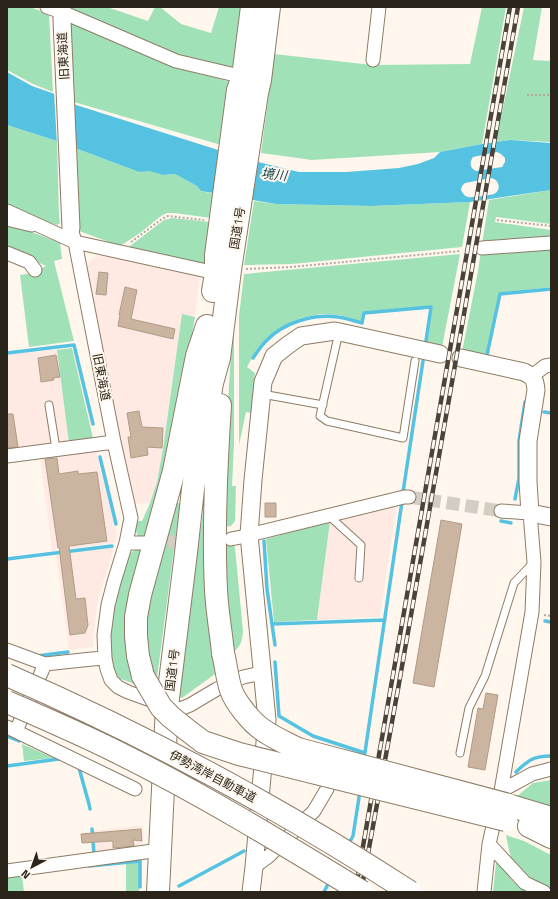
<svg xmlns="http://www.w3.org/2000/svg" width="558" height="899" font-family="'Titillium Web','Noto Sans JP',sans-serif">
<rect width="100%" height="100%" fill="#fff7ed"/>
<path fill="#feeae3" d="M103,256L117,258L200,276L195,317L182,314L163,449L157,482L150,503L134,504L87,267L90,261L95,257Z
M57,350L69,443L7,451V354Z
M96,449L117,536L114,543L52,551L40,457Z
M397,502L380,617L317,620L330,521Z
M114,547L98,600L93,638V647L69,650L56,555Z
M143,825L142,850L94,854L93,831Z"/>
<path fill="#a0e1b8" d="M7,7H30L49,14L53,92L33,84L7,70Z
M69,7H107L148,21L155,7H160L181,24L211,33L219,7H243L233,68L173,54L69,8Z
M482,7H506L482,144L440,152L312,160L261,153L274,54L372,65L470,64Z
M524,7H542L533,60L551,61V142L510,140L496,142Z
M69,22L173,66L230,82L221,145L74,102Z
M7,125L57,141L59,215L60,223L57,225L18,211L7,206Z
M75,148L139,172L150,170L163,175L175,174L197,186L201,191L214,194L211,218L174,213H167L161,216L140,233L120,246L79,231Z
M551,190V224L496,217L495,222L551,230V240L482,244L489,200Z
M254,201L276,204L371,206L470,202L462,247L292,264L244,265Z
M172,218L210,222L204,264L126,249L164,220Z
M7,225L27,230L60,243L62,259L54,261L74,341L29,347L20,275L34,273L46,266L7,248Z
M551,247V287L499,293L486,356L462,352L478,271L481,251Z
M460,254L442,347L427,344L432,307L363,312L361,321L339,315L320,314L301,318L283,326L266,339L257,349L247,367L255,373L251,413L246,412L239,445V316L244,274Z
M182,314L195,317L172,454L147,540L138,537L135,528L137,521H142L150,503L157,482L163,449Z
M233,321H234V443L232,486H236L235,521L231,526L224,527V467Z
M72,348L93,438L69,443L57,350Z
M208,473L211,629L215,674L182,698L179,697Z
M175,503H180L157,678L154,679L146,657L147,600Z
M330,521L317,620L274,622L266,539Z
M223,538L233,542L235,548L243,631C242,644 240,646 232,654L226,614Z
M137,549H143L137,685L121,679L114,673L110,662L109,633L125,561L129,554Z
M22,744L54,758L24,761Z
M551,780V813L510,802L533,783Z
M506,835L524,841L551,855V890C543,887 520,872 515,865C509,856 508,845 506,835Z
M139,862V892H126V864Z
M501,862C509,878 511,883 528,891V892H493L496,863Z
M22,876L24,892H7V878Z"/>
<path fill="#55c2e1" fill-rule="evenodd" d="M7,72L32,86L55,94L57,141L7,125Z
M73,104L215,149L258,162L299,172H346L399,168L418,164L434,158L440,152L482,144L510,140L551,143V190L470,202L371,206L276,204L201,191L197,186L175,174L163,175L150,171L139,172L75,148ZM497,152L501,154L505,158V162L502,167L476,171C470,168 469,163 473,157ZM491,178C499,179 502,190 494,194C492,195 469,198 468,197C464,196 463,193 461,190L462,186L465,183Z"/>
<path fill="#fff7ed" d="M54,92L57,94L59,141L57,143Z"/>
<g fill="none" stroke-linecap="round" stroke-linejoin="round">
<path stroke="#55c2e1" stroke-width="3.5" d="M7,353L74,345L93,424
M487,355L500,294L551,289
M253,358C257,352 261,346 266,341C284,322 313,314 338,317C346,318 354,321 362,323L364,313L431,307L426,341
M544,412L551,413
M100,457L116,524
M401,492H403L423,361
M515,499L519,478V441L525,402
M501,521L511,523
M264,541L267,589L272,624L385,620
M7,559L112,546
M545,621L551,622
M272,624L275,645
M37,656L68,652
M275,662L279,716L313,736L365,753
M7,736L19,741
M364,759L402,502
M7,766L59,759
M79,768L89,804L90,809
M516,772C528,760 534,756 551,756
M92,829L94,854
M348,845L353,836L360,791
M89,866L140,861V887
M179,886L244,851
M324,892L330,880"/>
</g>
<path fill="#ccb5a0" stroke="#b19a86" d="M99,272L108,273L106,295L96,294Z
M125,287L137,290L131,319L175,329L173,339L118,326L120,315H119Z
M56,355L60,377L53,378L54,380L41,382L38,358Z
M139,411L142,427L163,428L162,448L147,447L148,455L131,458L128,437H131L127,413Z
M7,414H13L18,447L7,448Z
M57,458L59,474L78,471V474L97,472L107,541L69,546L76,599L85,598L88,625L85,633L70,635L59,547L58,548L45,459Z
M265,503H276V517H265Z
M441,520L462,524L434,687L413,683Z
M486,693L498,695L485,770L468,767L478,708L483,709Z
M141,829L142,841L133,840L134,846L113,848V841H111L82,843L81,834Z"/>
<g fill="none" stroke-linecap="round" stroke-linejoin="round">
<path stroke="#d4cdc3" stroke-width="13" stroke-dasharray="13 6" stroke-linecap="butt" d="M409,497L501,511
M149,543L222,539"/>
<defs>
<path id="service" d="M7,222L32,228
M339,332L320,416L327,421L403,438L415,361
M262,394L323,405
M49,405L56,449
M328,515L361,545L359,578
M460,753L469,708L485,676L514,583L533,563"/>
<path id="minor" d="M47,7L62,12L176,61L248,78
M373,60L379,7
M7,211L75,242L216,273
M71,228L75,242L114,442L131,518L126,543L114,582L108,605L104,635L105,658L107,669L111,680L118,687L128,692L167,706L180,709L190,705L217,689L243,677L262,673
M482,248L551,243
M7,253L29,262L35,270
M532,376L545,366L551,365
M7,456L114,442
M231,539L241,537L404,497H409
M126,543H144
M7,650L45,664L92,659L105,658
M7,727L135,789
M16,731L45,664
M501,791L532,774L551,769
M489,844L525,883L544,892
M254,867L269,856L314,811L327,789L328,770
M7,871L160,850
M484,892L489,844L501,791L532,612L534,562L530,513L501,511"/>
<path id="tertiary" d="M62,7V20L71,228
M461,358L524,372C533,377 535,378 536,390L528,441V482L530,513L551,517
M251,892L254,867L267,720L249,535L253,480L263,382L274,356L288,345L301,336L335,331L440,354"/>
<path id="trunk" d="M213,291L216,273V255L238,90L243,77L252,7
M220,405C216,466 213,528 216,590C217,611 221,632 223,653
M143,676L138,656L136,636V617L140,595L174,471L197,356L207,326
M511,806L551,818
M158,892L167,706L186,553L193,489L199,449L208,407L212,383L219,358L230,270L257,93L260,80L269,7"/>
<path id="motorway" d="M529,826L551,837"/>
</defs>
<use href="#service" stroke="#8d7c65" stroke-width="9"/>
<use href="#minor" stroke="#8d7c65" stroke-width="15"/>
<use href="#tertiary" stroke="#8d7c65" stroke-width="19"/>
<use href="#trunk" stroke="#8d7c65" stroke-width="24"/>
<use href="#motorway" stroke="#8d7c65" stroke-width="24"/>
<path stroke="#b1aaa0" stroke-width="2" stroke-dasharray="2 2" stroke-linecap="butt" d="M527,95H551
M497,220L551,226
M131,242L162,219L168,216L204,220
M246,269L291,267L460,251
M544,615L551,616"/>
<use href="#service" stroke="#fff" stroke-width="7"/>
<use href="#minor" stroke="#fff" stroke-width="13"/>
<use href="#tertiary" stroke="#fff" stroke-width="17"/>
<use href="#trunk" stroke="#fff" stroke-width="22"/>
<use href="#motorway" stroke="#fff" stroke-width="22"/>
<defs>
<path id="rail" d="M355,892L510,7
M361,892L398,689L518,7"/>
</defs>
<use href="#rail" stroke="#494339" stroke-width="4.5"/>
<use href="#rail" stroke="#fff7ed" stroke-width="3" stroke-dasharray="9" stroke-linecap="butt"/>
<defs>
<path id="trunk-bridge" d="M223,653C226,665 227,678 231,690C235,702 252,723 263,730C274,738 286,743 298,749L509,805
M143,676L161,707L171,717L186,729L203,742L239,754L506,820"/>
<path id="motorway-bridge" d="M7,675C147,736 282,809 410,892
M7,702C44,718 81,734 117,752C202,794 282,843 362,892"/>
</defs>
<use href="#trunk-bridge" stroke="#8d7c65" stroke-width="24" stroke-linecap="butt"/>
<use href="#motorway-bridge" stroke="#8d7c65" stroke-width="24" stroke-linecap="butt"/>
<use href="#trunk-bridge" stroke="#fff" stroke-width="22"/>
<use href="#motorway-bridge" stroke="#fff" stroke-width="22"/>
</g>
<g text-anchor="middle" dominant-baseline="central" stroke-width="4" stroke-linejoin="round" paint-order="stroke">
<g font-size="12" fill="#2a241a" stroke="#fff7ed">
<text transform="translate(63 56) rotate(-93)">旧東海道</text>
<text transform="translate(237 228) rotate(-81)">国道1号</text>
<text transform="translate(102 377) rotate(79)">旧東海道</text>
<text transform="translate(172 670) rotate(-83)">国道1号</text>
<text transform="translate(213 776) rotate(28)">伊勢湾岸自動車道</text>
</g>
<g font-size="13" font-style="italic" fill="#154552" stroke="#fff7ed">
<text transform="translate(274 174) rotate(6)">境川</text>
</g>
</g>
<rect width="558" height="899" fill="none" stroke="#2a241a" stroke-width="16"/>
<g transform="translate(32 867) rotate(221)" stroke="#fff7ed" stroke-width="3" paint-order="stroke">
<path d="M0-3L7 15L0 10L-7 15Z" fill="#2a241a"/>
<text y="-6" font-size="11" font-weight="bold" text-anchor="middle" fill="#2a241a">N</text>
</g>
</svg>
